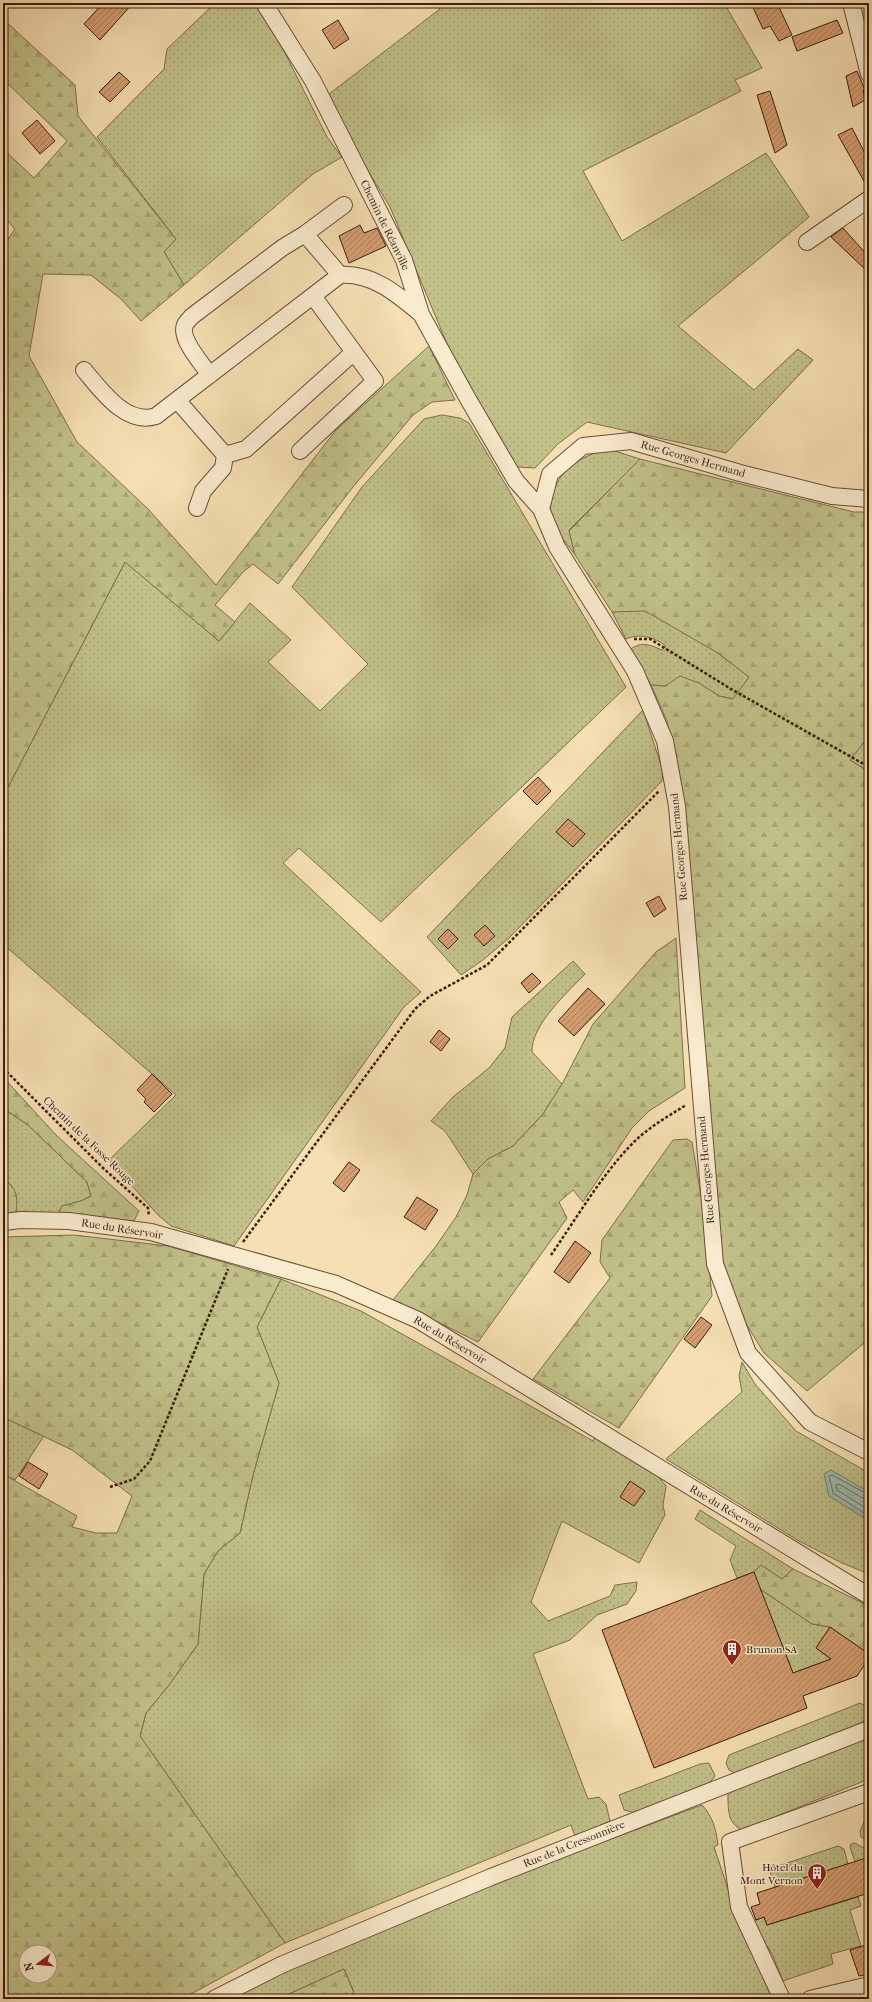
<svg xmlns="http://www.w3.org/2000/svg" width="872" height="2002" font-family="'IM FELL French Canon',serif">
<defs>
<pattern id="grass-dots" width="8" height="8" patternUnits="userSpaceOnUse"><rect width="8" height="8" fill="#c1c189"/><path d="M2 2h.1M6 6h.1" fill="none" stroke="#a7a575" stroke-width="1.8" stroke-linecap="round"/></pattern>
<pattern id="forest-firs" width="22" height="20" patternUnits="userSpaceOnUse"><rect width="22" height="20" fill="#c1c189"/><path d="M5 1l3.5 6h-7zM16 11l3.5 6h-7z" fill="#a7a575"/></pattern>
<pattern id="water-ripples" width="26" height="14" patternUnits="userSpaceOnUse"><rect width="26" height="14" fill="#9dbcb1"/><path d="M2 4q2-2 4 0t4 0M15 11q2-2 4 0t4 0" fill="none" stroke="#88a197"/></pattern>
<pattern id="building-hatch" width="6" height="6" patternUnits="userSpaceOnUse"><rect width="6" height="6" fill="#d69f72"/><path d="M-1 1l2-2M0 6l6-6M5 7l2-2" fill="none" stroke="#af815c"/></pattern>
</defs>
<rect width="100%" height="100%" fill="#f6e0b3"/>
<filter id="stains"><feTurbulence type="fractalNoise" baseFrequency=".005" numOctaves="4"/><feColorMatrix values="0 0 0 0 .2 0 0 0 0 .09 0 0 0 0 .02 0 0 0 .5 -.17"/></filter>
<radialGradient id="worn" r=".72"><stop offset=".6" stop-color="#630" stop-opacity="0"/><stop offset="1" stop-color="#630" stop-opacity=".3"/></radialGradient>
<path fill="url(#grass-dots)" stroke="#7e6e4c" d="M215,3H255L284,51L327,137L342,157L313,174L184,285L164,252L176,239L97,137L164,69L167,49Z
M435,3H724L762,68L735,80L741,91L583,171L622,241L766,153L809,217L678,326L754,390L798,349L813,360L726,453L587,422L558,444L535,468L517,467L455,363L390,207L358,154L329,94L440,9Z
M442,415L460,418L469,423L626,687L381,922L299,848L283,863L421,992L404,1007L234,1246L171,1226L158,1215L109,1160L176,1095L3,944V797L125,562L219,641L250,603L291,640L268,662L320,711L368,664L292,587L362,487L424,419Z
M600,451H615L640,459L569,530L575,555C568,545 558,534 554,524C544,502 557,474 577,462C584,457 592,454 600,451Z
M645,610L718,653L749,677L734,699L719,696L699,683L664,686L651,685L631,649C641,641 651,645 662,650L666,646C654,637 640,633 626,639L612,612Z
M643,710L663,771L662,781L509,938L483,960L461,975L427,937Z
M869,736V772L850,760Z
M573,961L585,974C567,993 531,1025 532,1052L562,1084L543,1114L513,1146L488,1159L473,1174L445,1131L431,1121L453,1097L489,1068L505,1048L512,1017Z
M3,1108L28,1125L87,1182L91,1196L81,1201L62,1206L59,1213H16L12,1186L3,1178Z
M281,1279L361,1311L593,1441L596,1435L655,1473L666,1486L663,1505L665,1515L639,1563L562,1521L531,1602L548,1621L610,1596L615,1585L637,1582L636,1591L627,1604L597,1615L570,1640L533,1654L588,1799L599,1797L606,1804L610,1821L575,1836L571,1825L285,1943L140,1736L146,1713L169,1685L198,1644L204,1574L218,1551L240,1533L253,1475L279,1383L257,1327Z
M742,1362L755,1384L796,1431L869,1473V1574L842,1563L799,1541L666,1459L742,1392L739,1376Z
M3,1417L44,1436L15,1480L3,1474Z
M700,1510L793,1569L782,1579L761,1566L754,1572L737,1578L730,1560L736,1546L695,1519Z
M760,1589L812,1624L830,1627L816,1648L831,1659L793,1673Z
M860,1703L869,1708L867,1717L861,1723L735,1773L729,1770L726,1763L729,1755Z
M869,1737V1779L742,1830C727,1823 728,1808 728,1792Z
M709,1763L715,1776L708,1785L636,1813L624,1810L619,1795L700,1764Z
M702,1805C713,1817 716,1829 718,1845L714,1847L737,1916L773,1999H340L354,1992L344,1969L278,1999H230L291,1968L469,1892Z
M869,1810V1842L861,1837L860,1831Z
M855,1843L869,1851V1860L855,1862L850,1847L851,1844Z
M838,1846L844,1849L848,1864L775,1887L769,1869Z
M858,1897L861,1906L850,1910L861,1946L831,1954L833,1964L783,1981L773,1956L768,1947L759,1939L753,1921L764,1917L767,1925Z"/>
<path fill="url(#forest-firs)" stroke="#7e6e4c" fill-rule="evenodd" d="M3,19L75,85L78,116L176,239L164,252L184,285L141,321L121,299L91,275L43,274L29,356L77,442L148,509L216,585L336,430L429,346L455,400L432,402L413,415L353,487L278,584L253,564L243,572L215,605L235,622L219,641L125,562L3,797V247L15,229L3,216V149L34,178L67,141L5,81L3,82Z
M640,459L854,512H869V736L850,760L869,772V1339L807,1391L764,1353L742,1317L724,1275L681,789L667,721L651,685L665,686L680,676L699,683L719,696L733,699L749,677L718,653L645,611L612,612L575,555L569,531Z
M676,938L685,1088L649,1111L632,1128L583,1202L573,1190L559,1202L567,1218L478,1342L393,1300L436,1246L456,1217L467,1195L473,1174L488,1159L513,1146L543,1114L562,1084L593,1024L656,952Z
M3,1077L56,1135L139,1211L134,1221L59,1213L62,1206L81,1201L91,1196L87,1182L28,1125L3,1108Z
M687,1139L692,1142L703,1208L712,1296L619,1428L533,1379L610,1278L600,1262L602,1240L673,1140Z
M3,1178C17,1190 18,1194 16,1213L3,1216Z
M74,1235L168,1246L281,1279L257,1327L279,1383L253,1475L240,1533L218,1551L204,1574L198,1644L169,1685L146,1713L140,1736L285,1943L182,1999H3V1474L77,1516L72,1527L96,1533H117L132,1496L72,1450L3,1417V1237ZM26,1952H50V1976H26Z
M761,1565L782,1579L793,1569L869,1606V1654L830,1627L812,1624L760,1589L754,1572Z
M344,1969L354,1993L340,1999H278Z"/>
<path fill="url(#water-ripples)" stroke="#767c70" d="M831,1470L869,1492V1521L829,1496L824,1474Z"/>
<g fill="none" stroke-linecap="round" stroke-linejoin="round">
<path stroke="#6c6c60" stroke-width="1" d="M869,1495L832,1475L829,1476L833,1493L869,1516
M869,1500L864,1499L839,1484L836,1485L837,1490L869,1510"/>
</g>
<path fill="url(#building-hatch)" stroke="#3b1c0e" d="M103,3H133L100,40L84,24Z
M751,3H777L792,35L779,41L770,26L763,29Z
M338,20L349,39L334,49L322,30Z
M837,20L843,33L797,51L792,37Z
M857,71L865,90H863L865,100L853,107L846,76Z
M119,72L130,82L110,102L99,92Z
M770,91L787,145L775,153L757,95Z
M37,120L55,141L40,154L22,133Z
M852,128L869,161V190L838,135Z
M360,225L364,233L377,228L386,246L349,263L339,236Z
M843,228L869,257V273L831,237Z
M538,777L551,791L537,805L523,791Z
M568,819L585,834L573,847L556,832Z
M659,896L666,909L654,917L646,903Z
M485,925L495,936L484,946L474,935Z
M448,929L458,939L448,949L438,939Z
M532,973L541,982L529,993L521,983Z
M588,988L605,1004L574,1036L558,1021Z
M439,1030L450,1039L441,1051L430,1042Z
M152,1074L172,1094L154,1112L144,1102L146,1099L137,1090Z
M349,1162L360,1170L344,1192L333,1183Z
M417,1197L438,1210L425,1230L404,1217Z
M575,1241L591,1253L569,1283L554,1272Z
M701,1317L712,1325L695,1348L684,1339Z
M28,1462L48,1474L39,1489L19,1476Z
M630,1481L645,1491L634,1506L620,1497Z
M754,1572L793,1673L831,1659L816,1648L830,1627L869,1654V1658L857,1676L803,1696L807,1708L654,1768L602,1630Z
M869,1857V1893L767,1925L764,1917L756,1920L751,1907L760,1904L757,1893Z
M869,1944V1974L859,1976L850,1950Z"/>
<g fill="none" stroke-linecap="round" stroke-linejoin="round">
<defs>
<path id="minor" d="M264,3L313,81L404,260L421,314L468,399L516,481L541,509
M851,3L869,74
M305,234L340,275C373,273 397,294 421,314
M807,242L869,199
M84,370C101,390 126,426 156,416L340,275
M210,375C202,364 179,338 185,325C186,322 190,319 191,317L282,248L305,234L344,205
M177,400L225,455
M300,451L375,381L313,296
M869,499L832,496L740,473L631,441L583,446L550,474L541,509L557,547L635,671L665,741L677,806L715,1264L748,1353L810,1422L869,1452
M197,508L203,491L223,468L225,455L246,449L354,352
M3,1222L21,1220L69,1221L151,1232L336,1284L418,1320L869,1596
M214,1999L281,1965L491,1877L869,1729
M782,1999L739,1907L730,1842L869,1792
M810,1999L869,1985"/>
</defs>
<use href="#minor" stroke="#6a4d37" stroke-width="18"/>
<path stroke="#3b1c0e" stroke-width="2.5" stroke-dasharray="3 2" stroke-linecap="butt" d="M634,639H650L731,689L869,767
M3,1068L104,1169L148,1208L149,1216
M243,1242L415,1009L430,996L487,965L659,791
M551,1255C576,1219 601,1176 631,1145C647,1128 667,1117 686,1105
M110,1487L134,1479L150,1461L228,1269"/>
<use href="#minor" stroke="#f9ebce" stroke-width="16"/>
</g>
<defs>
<symbol id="building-pin" viewBox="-11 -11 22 30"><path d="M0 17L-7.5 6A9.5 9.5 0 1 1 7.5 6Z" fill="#8f2418" stroke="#f9ebce"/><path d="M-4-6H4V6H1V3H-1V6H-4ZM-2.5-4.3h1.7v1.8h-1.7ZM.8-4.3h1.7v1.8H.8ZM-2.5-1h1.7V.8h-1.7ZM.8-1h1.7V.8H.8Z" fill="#fff"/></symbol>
</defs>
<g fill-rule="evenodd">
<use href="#building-pin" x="721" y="1638" width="22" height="30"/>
<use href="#building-pin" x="806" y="1862" width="22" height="30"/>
</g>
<g text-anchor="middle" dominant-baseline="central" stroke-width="3" stroke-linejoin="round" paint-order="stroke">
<g font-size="11" fill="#3b1c0e" stroke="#f9ebce">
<text transform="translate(385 225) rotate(64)">Chemin de Réanville</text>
<text transform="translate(693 459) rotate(16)">Rue Georges Hermand</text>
<text transform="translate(679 847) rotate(-95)">Rue Georges Hermand</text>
<text transform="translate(89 1141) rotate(44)">Chemin de la Fosse Rouge</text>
<text transform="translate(706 1170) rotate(-95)">Rue Georges Hermand</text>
<text transform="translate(122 1229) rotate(9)">Rue du Réservoir</text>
<text transform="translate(450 1340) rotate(31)">Rue du Réservoir</text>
<text transform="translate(726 1509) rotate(31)">Rue du Réservoir</text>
<text transform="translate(574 1844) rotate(-22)">Rue de la Cressonnière</text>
</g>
<g font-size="11" fill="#3b1c0e" stroke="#f9ebce" text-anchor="start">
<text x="746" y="1649">Brunon SA</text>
<text x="803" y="1867" text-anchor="end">Hôtel du<tspan x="803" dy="13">Mont Vernon</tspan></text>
</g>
</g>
<rect width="872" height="2002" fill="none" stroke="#f6e0b3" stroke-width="16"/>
<rect x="4" y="4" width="864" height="1994" fill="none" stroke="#3b1c0e" stroke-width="2"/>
<rect x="8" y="8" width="856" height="1986" fill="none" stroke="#3b1c0e"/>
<g transform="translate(38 1964) rotate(254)"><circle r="19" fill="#f9ebce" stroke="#ad9881"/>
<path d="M0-3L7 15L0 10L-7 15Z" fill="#8f2418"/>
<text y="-6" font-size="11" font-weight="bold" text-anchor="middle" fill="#3b1c0e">N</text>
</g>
<rect width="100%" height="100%" filter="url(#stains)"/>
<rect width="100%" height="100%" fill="url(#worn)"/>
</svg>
